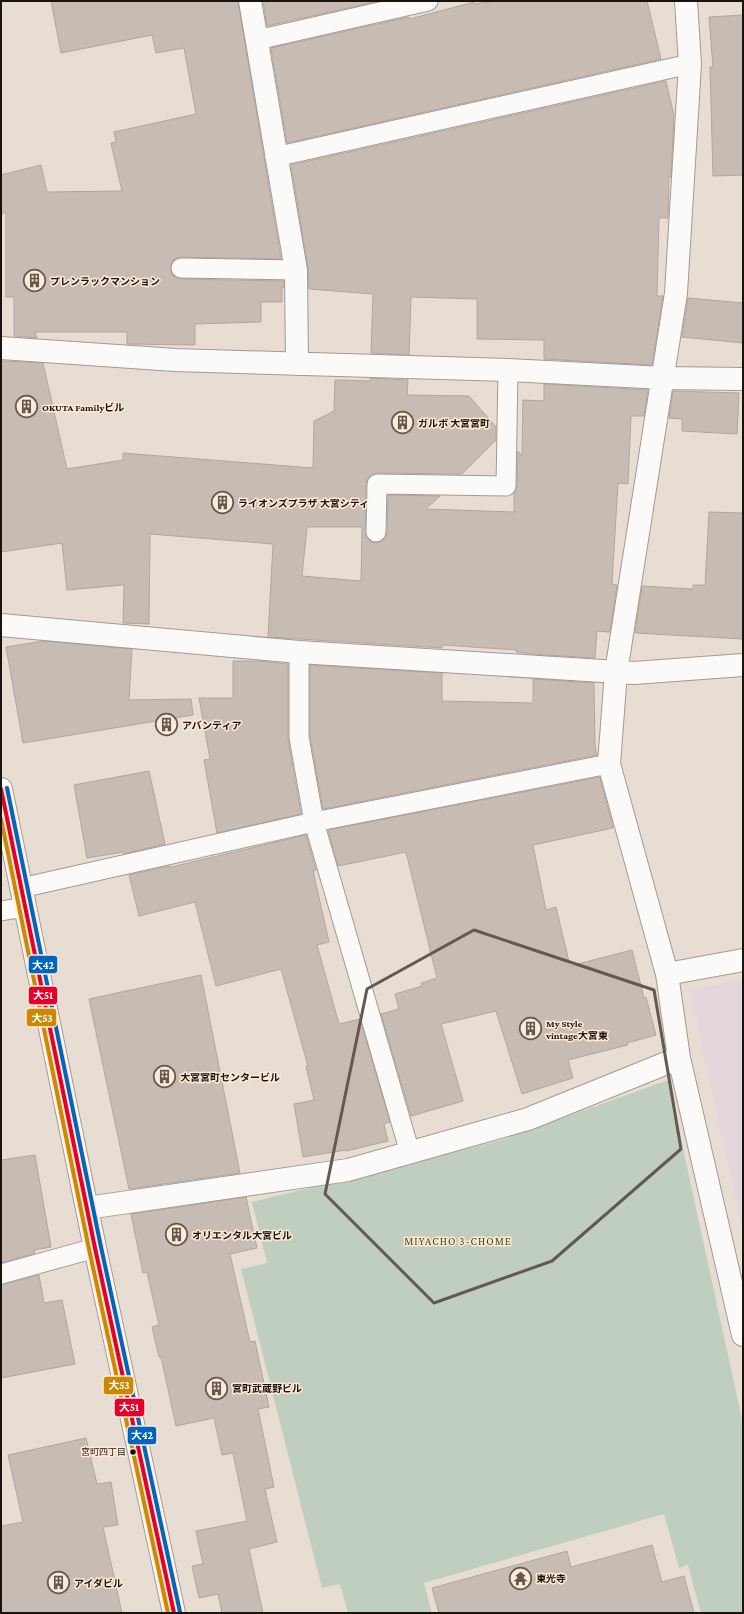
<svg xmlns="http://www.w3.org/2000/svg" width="744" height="1614" font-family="'Crimson Pro','Noto Sans JP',serif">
<rect width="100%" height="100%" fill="#e8ddd3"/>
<path fill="#e3d6dc" d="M743,980V1231L690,990Z"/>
<path fill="#c0cebf" d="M668,1080L743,1424V1613H701L688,1565L679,1568L664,1514L424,1583L432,1613H348L340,1584L322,1588L241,1269L267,1263L252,1202L502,1140Z"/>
<path fill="#c6bcb3" stroke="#b0a79f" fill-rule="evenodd" d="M51,1H238L281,259L181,257L176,258L172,262L170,268L172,274L175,277L181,279L284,281V287H282V302H261V322L195,324V345L127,344V332H35L37,338L14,336V297H6V212L1,214V175L41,165L47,192L122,191L111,143L116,142L114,132L196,114L184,48L156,53L152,35L61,53Z
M263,1H379L267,26Z
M496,1H647L661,59L287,143L271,48L409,17L410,19L474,2V4Z
M743,15V175L713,176L710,67H713L709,17Z
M666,81L674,116L671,177H669L668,218H659L657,296H663L652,365L544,359V340L477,339V299L411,297L409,355L371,353L373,294L309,289L308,268L291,165Z
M688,298L743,303V343L682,337Z
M1,361L43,363L67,469L123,460V453L313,468L314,421L334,411L335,380L370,381V378L408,380L407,395L469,396L496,427V440L462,474L377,473L371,475L367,479L366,484L365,532L367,538L371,542L375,543L382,541L386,537L387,533L388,495L440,496L426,509L514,512V493L517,486L518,451L522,456L523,400L544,401V384L648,390L644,416H631L628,484L618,483L612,584L617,585L610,632L597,631L595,658L532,654L516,652L517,650L442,645V648L268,637L273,544L150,534L149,624L123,623L124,585L67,590L62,543L1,552ZM307,527H362L361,581L302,576Z
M673,391L739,393L737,434L682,431V419L669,418Z
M709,512L743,513V639L635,633L642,586L693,589V585H705Z
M44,641L132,649L129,700L191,699L193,715L23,743L6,647Z
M233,661H259L288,664V739L301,814L217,833L204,760L210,759L199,698H233Z
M310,665L442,673V701L533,703V679L594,683L595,746L597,755L323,809L310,736Z
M149,771L165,844L124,854V852L87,858L74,785Z
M600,777L613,828L533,845L546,910L556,907L570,966L632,950L644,998L646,997L656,1035L627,1043L628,1045L568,1060L573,1078L522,1094L496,1011L441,1024L463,1101L411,1116L381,1014L399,1009L395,994L422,986L421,983L437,978L406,852L338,866L328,830Z
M306,835L316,870L313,871L329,942L317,945L339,1024L360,1019L390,1122L384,1124L388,1141L346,1151V1150L303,1157L294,1104L314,1100L306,1066H308L281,969L216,986L195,902L139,916L129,875L170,866L171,867Z
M201,975L240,1173L129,1189L89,999Z
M35,1155L51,1247L34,1250L35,1253L1,1263V1160Z
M246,1197L257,1248L230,1254L250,1342L255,1341L269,1407L258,1409L274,1487L265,1489L277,1542L249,1549L263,1613H222L218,1594L199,1598L192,1566L203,1564L196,1531L247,1521L233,1453L222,1455L214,1418L176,1426L161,1357H159L152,1327L159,1325L147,1272L143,1273L131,1214Z
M39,1275L44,1303L62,1300L75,1364L1,1378V1285Z
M86,1438L97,1484L111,1482L118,1525L103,1527L122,1613H1V1526L23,1522L8,1455Z
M652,1545L662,1582L684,1576L694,1613H439L432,1588L567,1551L571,1567Z"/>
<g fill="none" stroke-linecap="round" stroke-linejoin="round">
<defs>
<path id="lane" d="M257,40L428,1
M275,157L690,64
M181,268L296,270
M376,532L377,484L506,486L508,370
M299,652V737L314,822L410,1153
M21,888L314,822L609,764
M1,911L25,907
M1,1274L95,1248"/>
<path id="street" d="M250,1L296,270L297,364
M686,1L690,64L676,293L616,672L609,764L667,974L679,1058L743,1335
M1,348L175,360L508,370L664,378L743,379
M1,625L299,652L634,673L743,665
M667,974L743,960
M87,1208L348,1170L528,1119L679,1058"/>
<path id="secondary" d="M1,789L95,1248L174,1613"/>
</defs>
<use href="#lane" stroke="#a39a93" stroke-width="21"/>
<use href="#street" stroke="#a39a93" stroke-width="24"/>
<use href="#secondary" stroke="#a39a93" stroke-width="24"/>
<use href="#lane" stroke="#fcfaf8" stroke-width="19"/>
<use href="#street" stroke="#fcfaf8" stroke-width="22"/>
<use href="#secondary" stroke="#fcfaf8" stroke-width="22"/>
<defs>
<path id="bus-1" d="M1,789L95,1248L174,1613"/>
<path id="bus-2" d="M1,819L89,1249L168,1613"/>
<path id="bus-3" d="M7,788L101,1247L180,1612"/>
</defs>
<use href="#bus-1" stroke="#ffe9d7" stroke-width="7"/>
<use href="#bus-2" stroke="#ffe9d7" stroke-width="7"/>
<use href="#bus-3" stroke="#ffe9d7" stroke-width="7"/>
<use href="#bus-1" stroke="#e4002b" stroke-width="4"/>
<use href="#bus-2" stroke="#cb8803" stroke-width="4"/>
<use href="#bus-3" stroke="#0065bd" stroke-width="4"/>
</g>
<path fill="none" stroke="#625952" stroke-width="3" stroke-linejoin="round" d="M474,930L654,990L681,1149L552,1261L434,1303L325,1194L367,989Z"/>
<defs>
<symbol id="building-ring" viewBox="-11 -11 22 22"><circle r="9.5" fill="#ffe9d7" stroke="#625952" stroke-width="1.5"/><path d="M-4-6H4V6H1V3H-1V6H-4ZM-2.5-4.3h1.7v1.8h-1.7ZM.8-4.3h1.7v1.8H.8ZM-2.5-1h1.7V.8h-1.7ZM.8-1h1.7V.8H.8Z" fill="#625952"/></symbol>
<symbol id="temple-ring" viewBox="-11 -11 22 22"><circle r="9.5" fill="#ffe9d7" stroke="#625952" stroke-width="1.5"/><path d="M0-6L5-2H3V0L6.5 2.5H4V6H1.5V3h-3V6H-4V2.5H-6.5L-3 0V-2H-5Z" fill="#625952"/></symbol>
</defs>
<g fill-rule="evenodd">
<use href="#building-ring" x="22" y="268" width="25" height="25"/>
<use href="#building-ring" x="14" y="394" width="25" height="25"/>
<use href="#building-ring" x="390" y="410" width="25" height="25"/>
<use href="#building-ring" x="210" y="490" width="25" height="25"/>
<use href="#building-ring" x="154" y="712" width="25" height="25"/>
<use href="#building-ring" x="518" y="1016" width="25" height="25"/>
<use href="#building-ring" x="152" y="1064" width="25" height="25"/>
<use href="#building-ring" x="164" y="1222" width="25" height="25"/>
<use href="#building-ring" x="204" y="1376" width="25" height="25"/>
<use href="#temple-ring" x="508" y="1566" width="25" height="25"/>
<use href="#building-ring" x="46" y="1570" width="25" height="25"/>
</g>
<circle fill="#1a120d" stroke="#ffe9d7" stroke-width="1.5" cx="133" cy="1452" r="3.5"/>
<g text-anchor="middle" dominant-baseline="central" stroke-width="3" stroke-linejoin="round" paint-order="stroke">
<g font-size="9" fill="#1a120d" stroke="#ffe9d7" text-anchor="end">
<text x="126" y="1452">宮町四丁目</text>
</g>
<g font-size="10" font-weight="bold" fill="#1a120d" stroke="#ffe9d7" text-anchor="start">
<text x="50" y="281">プレンラックマンション</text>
<text x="42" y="407">OKUTA Familyビル</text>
<text x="418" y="423">ガルボ 大宮宮町</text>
<text x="238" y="503">ライオンズプラザ 大宮シティ</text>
<text x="182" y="725">アバンティア</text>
<text x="546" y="1023">My Style<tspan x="546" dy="12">vintage大宮東</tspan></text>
<text x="180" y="1077">大宮宮町センタービル</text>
<text x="192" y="1235">オリエンタル大宮ビル</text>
<text x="232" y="1388">宮町武蔵野ビル</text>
<text x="536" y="1578">東光寺</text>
<text x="74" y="1583">アイダビル</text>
</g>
<g font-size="11" letter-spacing="1" fill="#43480a" stroke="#ffe9d7">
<text x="458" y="1241">MIYACHO 3-CHOME</text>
</g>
</g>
<g stroke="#ffe9d7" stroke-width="1.5">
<rect x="28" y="955" width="30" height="19" rx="4" fill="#0065bd"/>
<rect x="28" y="986" width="30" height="19" rx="4" fill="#e4002b"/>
<rect x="26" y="1008" width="31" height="19" rx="4" fill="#cb8803"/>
<rect x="103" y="1376" width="31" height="19" rx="4" fill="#cb8803"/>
<rect x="114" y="1398" width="31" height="19" rx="4" fill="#e4002b"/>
<rect x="127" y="1426" width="30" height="19" rx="4" fill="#0065bd"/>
</g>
<g font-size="11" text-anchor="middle" font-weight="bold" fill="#fff">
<text x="43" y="969">大42</text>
<text x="43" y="999">大51</text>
<text x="42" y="1022">大53</text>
<text x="119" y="1389">大53</text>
<text x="129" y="1411">大51</text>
<text x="142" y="1439">大42</text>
</g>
<rect width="744" height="1614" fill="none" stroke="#1a120d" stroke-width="4"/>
</svg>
